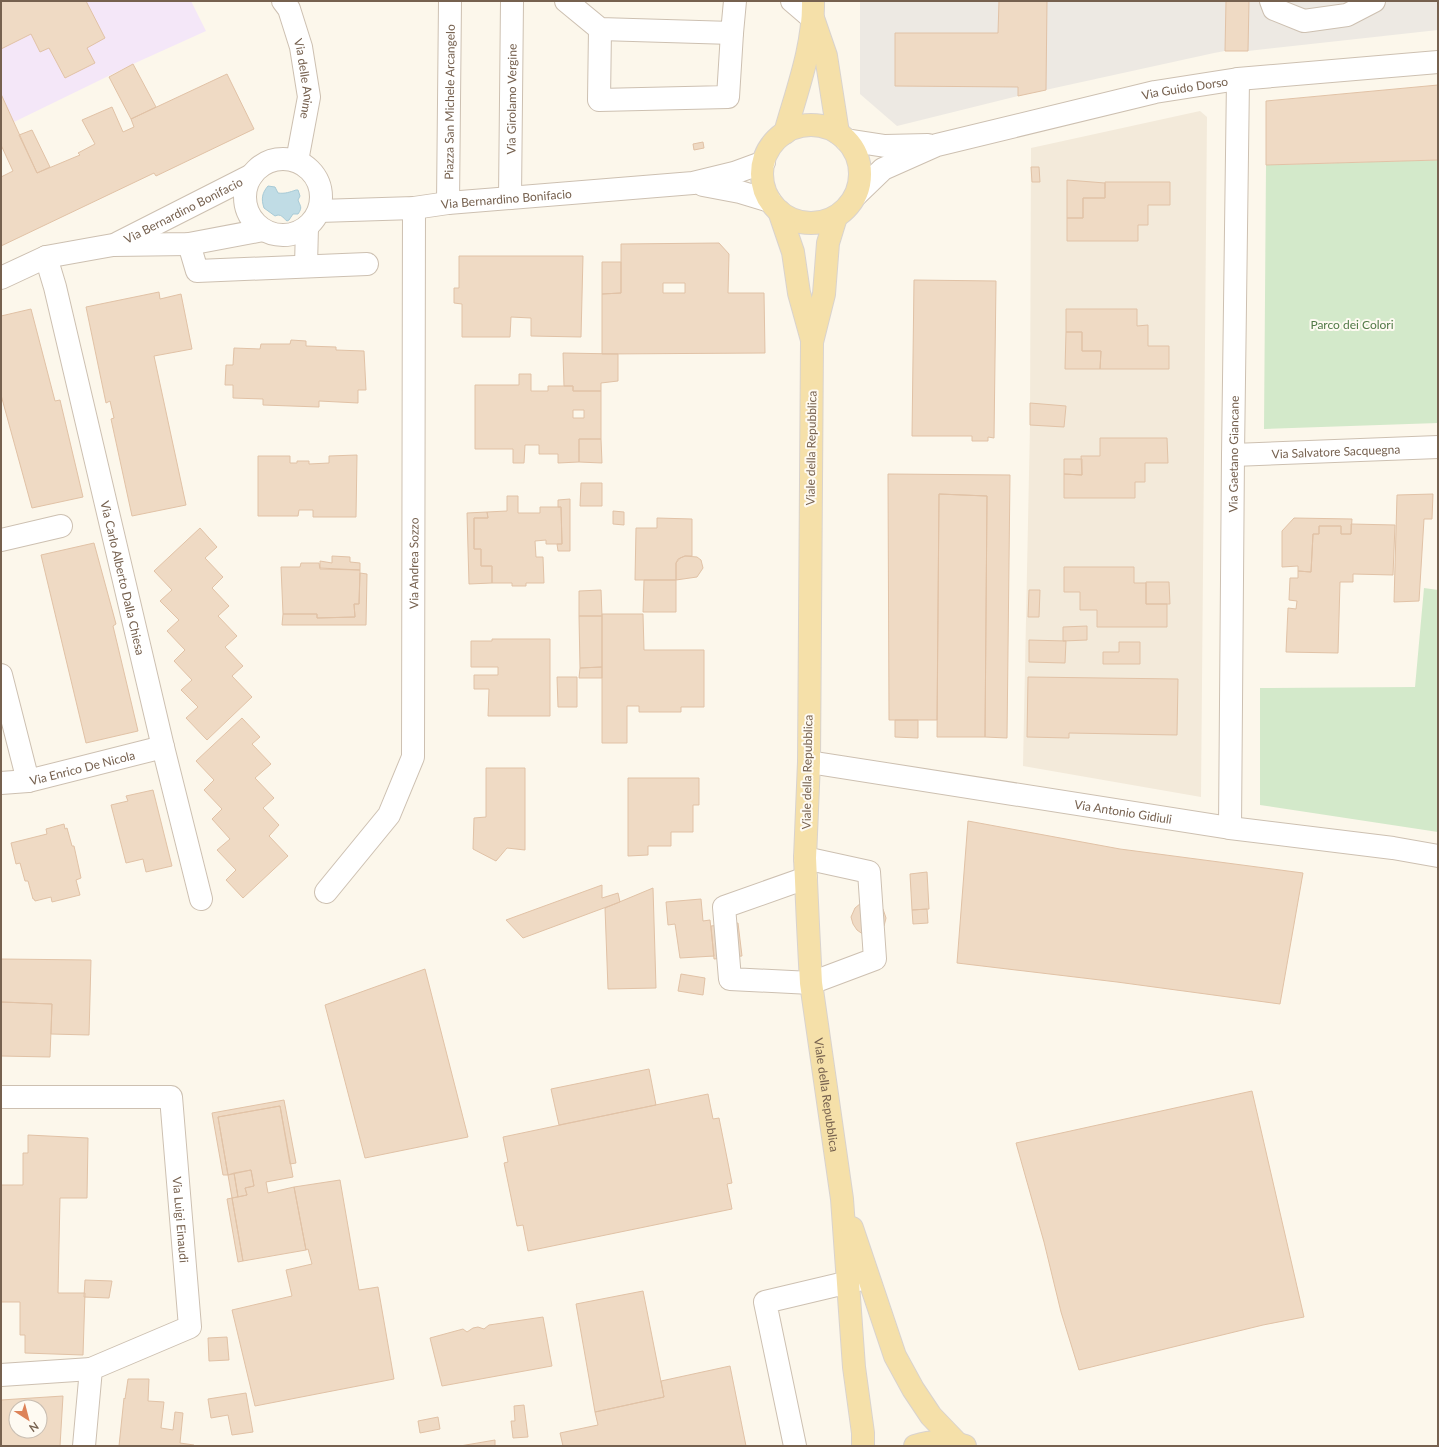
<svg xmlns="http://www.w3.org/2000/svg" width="1439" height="1447" font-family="Lato,sans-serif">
<rect width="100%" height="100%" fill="#fcf7eb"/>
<path fill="#f3eada" d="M1200,111L1207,117L1201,797L1023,766L1030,425L1031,148Z"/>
<path fill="#ede9e3" d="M860,1H1438V30L1248,51H1225L1214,53L1018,96L897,126L860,94Z"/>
<path fill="#f4e7f8" d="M1,1H191L206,31L133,64L14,122L1,94Z"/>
<path fill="#d3e9ca" d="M1438,160V423L1264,429L1266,165Z
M1424,588L1438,590V832L1260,805V688L1415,687Z"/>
<path fill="#c0dce5" stroke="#a7cad6" d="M268,186L275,187L278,193C285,194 290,192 296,190H298L300,196L298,200C300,206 303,207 298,214H293L289,220L287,221C283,218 281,213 275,216L264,208C261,199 262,193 268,186Z"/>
<path fill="#efdac4" stroke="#e1c2a6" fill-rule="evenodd" d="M1,1H86L105,38L87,48L95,63L65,78L49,48L40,52L31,34L1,49Z
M999,1H1047L1046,90L1018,96V87L895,86V33H998Z
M1226,1H1249L1248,51H1225Z
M133,64L156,107L131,119L109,77Z
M227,74L254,129L156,176L154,173L1,246V177L13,171L1,145V94L37,173L80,155L78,153L95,144L82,120L112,107L123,132L134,127L131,119Z
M1438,85V160L1266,165V101Z
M32,130L50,167L37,173L19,135Z
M703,142L704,148L694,150L693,144Z
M1031,167H1039L1040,182H1032Z
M1067,180L1105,183V198H1083V218H1067Z
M1105,182H1170V205H1148V225H1138V241H1067V218H1083V198H1105Z
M719,243L729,254L728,293H764L765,353L602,354V294L621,293V244ZM663,283H685V293H663Z
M459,256H583L581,337L531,336V318L511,317L510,337H462V304L454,303V288H459Z
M602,262H621V293L602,294Z
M914,280L996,281L994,438L988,437V441H972V436H912Z
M159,292L160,299L181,294L192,349L154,356L186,505L132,516L111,419L114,418L110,401L106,403L86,307Z
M31,309L55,401L60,400L83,497L32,508L1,395V316Z
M1066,309H1137V326L1148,325V346H1169V369H1100L1101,351H1082V332H1066Z
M1066,332H1082V351H1101L1100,369H1065Z
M291,340L306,341V346L336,347V350L364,351L366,390H358V403L319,401V407L263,405V399L233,398V385H225L226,365H233L234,348L260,349L261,344H290Z
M563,353L618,354V381L601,383V391H573V386H564Z
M519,374H531V391H548V386H573V391H601V439H579V462L558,463V454H539V445H525L524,463H513V449H475V385H519ZM573,410H584V418H573Z
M1030,403L1066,406L1064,427L1030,425Z
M1100,438H1167L1168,463H1145V482H1135V498H1064V474L1082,475L1081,456H1100Z
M579,439H601L602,463L579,462Z
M357,455L356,517H313V510H299L298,516H258V456H290V463H297V461H309V464L329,463V456Z
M1064,459H1082V475L1064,474Z
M888,474L1010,475L1007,738L985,737L987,496L939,494L937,720H889Z
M581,483H602V506H580Z
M939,494L987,496L985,737H937Z
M1433,494L1432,519H1424L1419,601L1394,602L1397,495Z
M507,496H518V513H540V507H561L562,544H546V540L535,541L536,557H543L544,583H526V586H512V583H492V566H481V549H474V518H488L487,512L507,511Z
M570,499V551H558L557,544H562L561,507H558V500Z
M613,511L624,512V525L613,524Z
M487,512L488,518H474V549H481V566H492V583L469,584L467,513Z
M657,518L692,519V556H685L678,559L676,563V580H635L636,528H657Z
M1294,518L1352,519L1351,534H1341V526H1319V534H1313L1311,572L1298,571V566L1282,567V531Z
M1351,524L1395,525L1393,575L1353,574V582H1340L1338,653L1286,652L1288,608L1296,609L1297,601L1289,600L1290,578H1298V571L1311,572L1313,534H1319V526H1341V534H1351Z
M200,528L217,547L205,558L223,577L212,588L229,606L218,616L237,636L225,647L243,666L232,676L252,697L207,740L186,718L198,707L181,690L192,680L174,661L185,650L167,631L179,620L160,601L172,590L154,571Z
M94,543L116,624L113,626L138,731L86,743L41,555Z
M332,556L350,557V562L360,563V570L320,568V561L332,563Z
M685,556L697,557L701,560L703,568L697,577L676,580V563L680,558Z
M301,563H319L320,569L360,570L359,604H354L355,617L317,618V614H283L281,567H300Z
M1064,567H1134V583H1146V604H1167V627H1097V610H1080V592H1064Z
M360,573L367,574L366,625H282L283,614H317V618L355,617L354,604H359Z
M644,580H676V612H643Z
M1146,582H1169L1170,604H1146Z
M601,590L602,616H579V591Z
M1029,590H1040L1039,617H1028Z
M602,614H643L644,650H704V707H681V712H639V706H627V743H602Z
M579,616H602V667L580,668Z
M1087,626V640L1063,641V627Z
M492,639H550V716H488L489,689H474V675H498V667H471V641H492Z
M1029,640L1066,641L1065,663L1029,662Z
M1119,642H1140V664H1103V652H1119Z
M602,667V678H579L580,668Z
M557,677H577V707H558Z
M1028,677L1178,679L1177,735L1069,733V738L1027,737Z
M242,718L260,737L252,744L271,764L255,778L274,798L263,808L279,825L269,836L288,856L243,898L226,880L236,870L217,850L230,839L212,819L222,809L204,790L214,780L196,761Z
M895,720H918V738L895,737Z
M486,768H525V850L507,848L496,861L473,849L474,818L486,817Z
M628,778H699V805H693V832H671V846H648V855L628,856Z
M153,790L172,866L146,872L143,859L126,863L111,805L128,801L126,796Z
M968,821L1120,849L1303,873L1280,1004L1117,982L957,963Z
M64,824L65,829L67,828L72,846H74L81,878L76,880L80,895L52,902L51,897L35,901L34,899H33L28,881H25L20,863L16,864L11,843L47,834L46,829Z
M927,872L929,909L912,910L910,874Z
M602,885V898L618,893L620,902L523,938L506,920Z
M653,888L656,988L608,989L605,908Z
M701,899L703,921L710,920L714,956L680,958L675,924L668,925L666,902Z
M861,903L877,904L883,909L886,918L884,926L880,930L864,935L857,930L853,924L851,917L855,908Z
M927,909L928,923L913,924L912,910Z
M738,923L742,956L714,959L711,926Z
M1,959L91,960L89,1035L51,1034L52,1004L1,1002Z
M425,969L468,1137L365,1158L325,1005Z
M681,974L705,978L703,995L678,991Z
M1,1002L52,1004L50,1057L1,1056Z
M649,1069L656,1105L559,1125L551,1089Z
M1252,1091L1304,1317L1263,1325L1079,1370L1061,1312L1044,1242L1016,1143Z
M708,1094L713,1119L719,1118L732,1183L727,1184L732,1209L528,1251L523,1225L517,1226L504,1163L508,1162L503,1137Z
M284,1100L296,1163L290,1164L280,1106L218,1117L228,1175H223L212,1113Z
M280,1106L293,1177L266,1182L268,1193L294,1187L306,1250L243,1261L232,1198L247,1195L245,1188L254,1186L251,1170L228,1175L218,1117Z
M28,1135L88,1138L87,1198H60L58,1293H85L83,1355L25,1353V1335H20V1302H1V1185H23V1153H28Z
M251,1170L254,1186L245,1188L247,1195L238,1197L234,1173Z
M234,1173L238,1197L232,1198L228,1175Z
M340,1180L359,1290L378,1287L394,1379L255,1406L232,1310L292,1296L286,1270L312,1264L308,1249L306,1250L294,1187Z
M232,1198L243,1261L238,1262L227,1199Z
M85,1280L112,1281L109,1298L84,1297Z
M643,1291L664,1397L595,1412L576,1304Z
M543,1317L552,1366L442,1386L430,1338L463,1329L467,1332L473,1328L478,1327L484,1329L489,1325Z
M227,1337L229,1360L209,1361L208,1338Z
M730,1366L746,1446H563L560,1433L598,1425L595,1412L664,1397L661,1381Z
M128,1379H149L148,1401L164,1402L161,1428L173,1430L175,1412L183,1413L180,1443L194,1445V1446H119L124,1398L125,1399Z
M246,1393L253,1432L232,1435L228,1415L211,1418L208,1399Z
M63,1396L60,1446H1V1400ZM16,1407H40V1431H16Z
M524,1405L528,1437L513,1438L511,1421H515L514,1406Z
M438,1417L440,1429L420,1433L418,1421Z
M495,1440V1446H460Z"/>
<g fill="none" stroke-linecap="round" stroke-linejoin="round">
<defs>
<g id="minor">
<path id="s1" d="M283,1L289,9L301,47L309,97L297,161"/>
<path d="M566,1L600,29L732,33L735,1"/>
<path d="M792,1L813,19"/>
<path d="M1271,1L1274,9L1304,21L1347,15L1374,1"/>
<path d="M600,29L599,100L728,97L732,33"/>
<path d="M846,140L885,146L928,145"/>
<circle cx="283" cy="197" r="38"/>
<path d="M703,185L740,192L770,201"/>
<path id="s2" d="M856,195L883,169L937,145L1155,92L1238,79L1438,62"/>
<path id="s3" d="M510,198L512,1"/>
<path id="s4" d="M448,203L450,1"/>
<path id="s5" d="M319,211L414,208L448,203L693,183L734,173L764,162"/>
<path id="s6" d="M118,243L252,175"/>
<path d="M189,244L197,271L367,264"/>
<path id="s7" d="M46,257L55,287L163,747L201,899"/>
<path d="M306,266L307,227"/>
<path d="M1,278L46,257L96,248L113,245L189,244L263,230"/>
<path id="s8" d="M1233,455L1438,447"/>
<path d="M1,540L61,526"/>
<path d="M1,675L28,781"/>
<path id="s9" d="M809,762L1230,828L1393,848L1438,856"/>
<path id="s10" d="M1,783L28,781L163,747"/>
<path id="s11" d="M1230,828L1233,455L1238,79"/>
<path d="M805,858L869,872L875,959L811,983L730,979L724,907L806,878"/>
<path id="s12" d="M326,892L389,815L413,757L414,208"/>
<path id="s13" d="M1,1097H171L190,1327L91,1369L84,1446"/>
<path d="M1,1375L91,1369"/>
<path d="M795,1446L765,1302L866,1278"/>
</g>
<g id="major">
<path d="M814,21L826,56L838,133"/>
<circle cx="811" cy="174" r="49"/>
<path d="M785,133C797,90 814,46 813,1"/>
<path d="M779,211L793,252L799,293L812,340"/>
<path id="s14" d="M836,217L828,243L824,294L812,342L809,762L805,858L808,925L811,983L842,1199L854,1367L863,1433V1446"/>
<path d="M852,1228L895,1356L913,1389L931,1416L958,1444"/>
<path d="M915,1446C931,1441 949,1441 965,1446"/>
</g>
</defs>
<use href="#minor" stroke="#cdc0b1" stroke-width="24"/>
<use href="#major" stroke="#d9d3ce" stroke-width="24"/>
<use href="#minor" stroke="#fff" stroke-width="22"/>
<use href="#major" stroke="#f5e0a9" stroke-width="22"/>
</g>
<g text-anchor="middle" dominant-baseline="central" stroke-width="4" stroke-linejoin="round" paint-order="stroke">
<g font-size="12" fill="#76614f" stroke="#fefaf2">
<text stroke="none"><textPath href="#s1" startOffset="82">Via delle Anime</textPath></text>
<text stroke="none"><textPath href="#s2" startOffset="351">Via Guido Dorso</textPath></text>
<text stroke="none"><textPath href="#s3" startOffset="99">Via Girolamo Vergine</textPath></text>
<text stroke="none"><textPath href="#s4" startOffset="101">Piazza San Michele Arcangelo</textPath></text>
<text stroke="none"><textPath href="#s5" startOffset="188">Via Bernardino Bonifacio</textPath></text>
<text stroke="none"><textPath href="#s6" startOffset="73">Via Bernardino Bonifacio</textPath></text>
<text transform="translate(811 448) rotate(-89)">Viale della Repubblica</text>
<text stroke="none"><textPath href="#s8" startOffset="103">Via Salvatore Sacquegna</textPath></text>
<text stroke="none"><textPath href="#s11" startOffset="374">Via Gaetano Giancane</textPath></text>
<text stroke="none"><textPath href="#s12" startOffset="356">Via Andrea Sozzo</textPath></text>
<text stroke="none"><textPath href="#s7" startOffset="330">Via Carlo Alberto Dalla Chiesa</textPath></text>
<text stroke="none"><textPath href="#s10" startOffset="83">Via Enrico De Nicola</textPath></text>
<text transform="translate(807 772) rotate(-89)">Viale della Repubblica</text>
<text stroke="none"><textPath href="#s9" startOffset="318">Via Antonio Gidiuli</textPath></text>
<text stroke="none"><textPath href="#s14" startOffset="882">Viale della Repubblica</textPath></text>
<text stroke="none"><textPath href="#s13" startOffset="293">Via Luigi Einaudi</textPath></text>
</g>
<g font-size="12" fill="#527a48" stroke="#fefaf2">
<text x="1352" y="324">Parco dei Colori</text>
</g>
</g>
<rect width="1439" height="1447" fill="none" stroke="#76614f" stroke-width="4"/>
<g transform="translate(28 1419) rotate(144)"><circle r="19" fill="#fefaf2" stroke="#c8bdb1"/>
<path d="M0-3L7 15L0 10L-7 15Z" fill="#dd8359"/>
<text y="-6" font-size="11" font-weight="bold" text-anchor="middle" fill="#76614f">N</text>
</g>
</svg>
